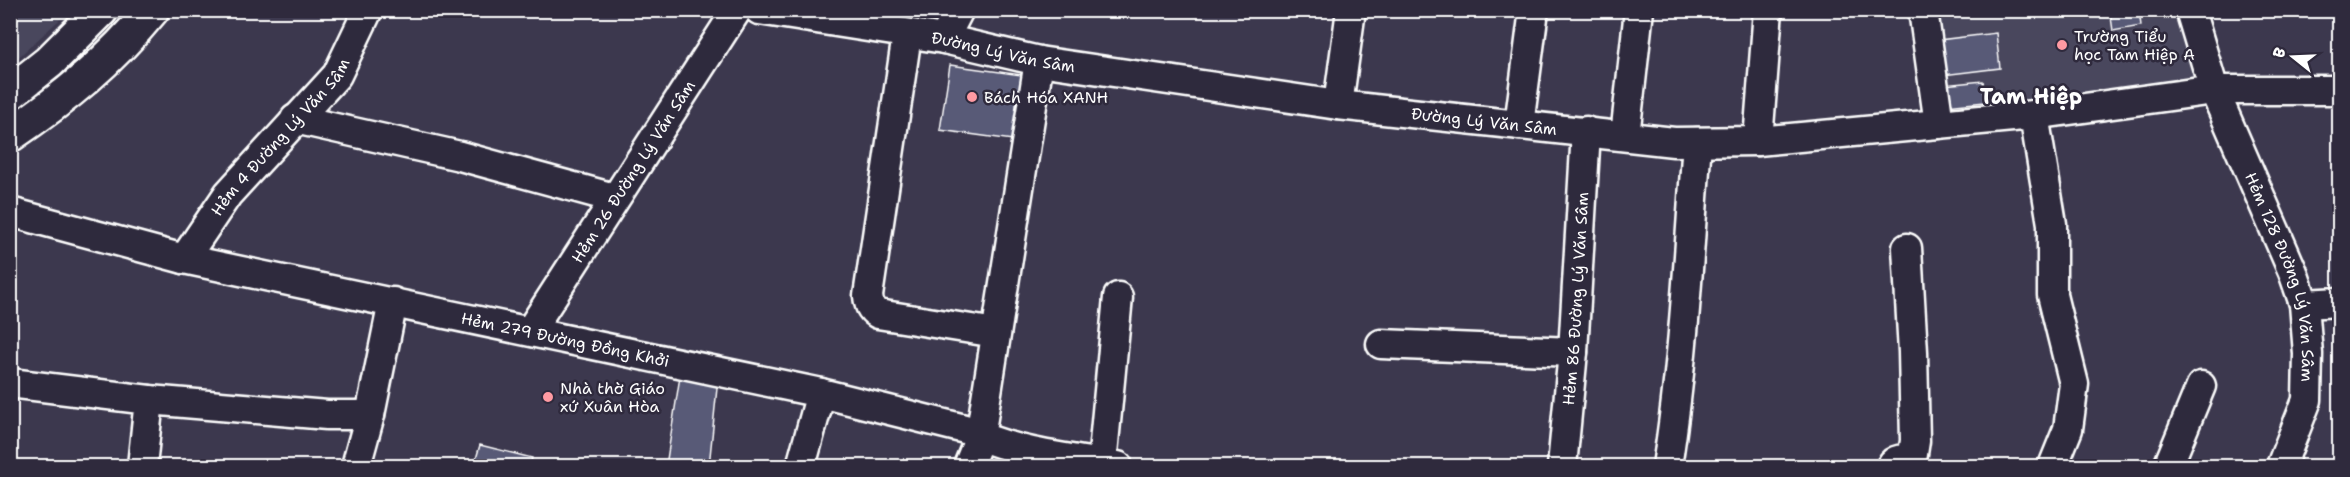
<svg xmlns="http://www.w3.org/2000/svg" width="2350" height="477" font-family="'Shantell Sans',sans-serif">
<rect width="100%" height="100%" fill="#3c384e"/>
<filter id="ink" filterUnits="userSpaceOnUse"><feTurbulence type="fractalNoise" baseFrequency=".0167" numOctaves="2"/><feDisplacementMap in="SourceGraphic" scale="12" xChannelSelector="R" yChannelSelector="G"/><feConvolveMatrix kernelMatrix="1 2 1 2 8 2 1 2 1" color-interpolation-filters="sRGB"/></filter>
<g filter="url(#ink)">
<path fill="#49465d" d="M11,10H69V11L11,64Z
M1930,11H2178L2199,80L2043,103L1945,112Z"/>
<path fill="#595a77" stroke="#fff" stroke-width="1.5" d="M2110,10H2139L2141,26L2113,31Z
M1996,33L2000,68L1943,75L1939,40Z
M950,65L1029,76L1020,141L940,130Z
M1983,81L1985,102L1946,106L1944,85Z
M681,370L718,378L709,466H666Z
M480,445L532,458L530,466H474Z"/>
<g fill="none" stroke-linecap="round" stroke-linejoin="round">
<defs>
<g id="minor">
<path id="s1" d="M759,10L944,39L1039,61L1338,105L1674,142L1758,141L2034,115L2214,90H2340"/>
<path d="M1923,10L1939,124"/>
<path id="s2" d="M2190,10L2214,90L2293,272L2304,304L2308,354L2307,400L2281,466"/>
<path d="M907,35L868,296C869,304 870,309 878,314L996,333"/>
<path d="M944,39L959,10"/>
<path d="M1338,105L1351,10"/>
<path d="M2034,115L2052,224V295L2074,384L2068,429L2053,466"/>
<path d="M295,119L460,156L614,198"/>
<path d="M1519,125L1534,10"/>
<path d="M1625,136L1639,10"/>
<path d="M1758,141L1768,10"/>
<path id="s3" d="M10,212L184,259L821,393L965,429C1008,452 1070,459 1118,466"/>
<path id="s4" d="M184,259L228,194L337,75L368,10"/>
<path d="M2304,304L2340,302"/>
<path id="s5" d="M530,331L737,10"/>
<path d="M1381,344L1573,352"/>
<path d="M10,383L149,400L142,466"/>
<path d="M149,400L327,415H370"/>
<path d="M1102,464L1118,297"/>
<path d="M356,466L370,415L393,302"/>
<path d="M801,466L821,393"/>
<path d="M968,466L980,437L1039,61"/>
<path id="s6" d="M1562,466L1573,352L1586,131"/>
<path d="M1667,466C1684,359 1689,250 1697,142"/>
<path d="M1891,466C1895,458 1903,459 1912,460L1915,441L1913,352L1907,248"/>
<path d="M2168,466L2201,386"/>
</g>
<path id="major" d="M10,93L49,62L101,10
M10,135C65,98 110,61 152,10"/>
</defs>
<use href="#minor" stroke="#fff" stroke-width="33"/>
<use href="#major" stroke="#fff" stroke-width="38"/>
<use href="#minor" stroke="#2f2a3d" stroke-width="28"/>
<use href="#major" stroke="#2f2a3d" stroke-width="33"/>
</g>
</g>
<g fill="#ff9aa2" stroke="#2f2a3d" stroke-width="2">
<circle cx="2062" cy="45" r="6"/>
<circle cx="972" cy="97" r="6"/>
<circle cx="548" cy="397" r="6"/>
</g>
<g text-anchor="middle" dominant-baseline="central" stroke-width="5" stroke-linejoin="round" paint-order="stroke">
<g font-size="16" fill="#fff" stroke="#2f2a3d" text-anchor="start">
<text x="2074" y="36">Trường Tiểu<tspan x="2074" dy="18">học Tam Hiệp A</tspan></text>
<text x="984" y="97">Bách Hóa XANH</text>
<text x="560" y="388">Nhà thờ Giáo<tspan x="560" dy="18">xứ Xuân Hòa</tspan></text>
</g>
<g font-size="16" fill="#fff" stroke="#2f2a3d">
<text stroke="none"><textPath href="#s1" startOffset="248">Đường Lý Văn Sâm</textPath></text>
<text stroke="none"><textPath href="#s1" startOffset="734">Đường Lý Văn Sâm</textPath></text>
<text stroke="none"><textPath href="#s4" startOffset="156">Hẻm 4 Đường Lý Văn Sâm</textPath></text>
<text stroke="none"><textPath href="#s5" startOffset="190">Hẻm 26 Đường Lý Văn Sâm</textPath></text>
<text stroke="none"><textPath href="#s2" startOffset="284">Hẻm 128 Đường Lý Văn Sâm</textPath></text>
<text stroke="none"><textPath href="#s6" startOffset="168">Hẻm 86 Đường Lý Văn Sâm</textPath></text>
<text stroke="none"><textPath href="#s3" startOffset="570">Hẻm 279 Đường Đồng Khởi</textPath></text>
</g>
<g font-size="22" font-weight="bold" fill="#fff" stroke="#2f2a3d">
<text x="2031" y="96">Tam Hiệp</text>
</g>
</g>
<rect width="2350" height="477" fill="none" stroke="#2f2a3d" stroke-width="36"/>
<rect x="18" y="18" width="2314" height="441" fill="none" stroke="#fff" stroke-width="2" filter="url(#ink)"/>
<g transform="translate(2293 57) rotate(288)" stroke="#2f2a3d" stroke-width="4.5" paint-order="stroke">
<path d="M0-4.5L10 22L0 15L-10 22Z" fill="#ffffff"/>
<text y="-9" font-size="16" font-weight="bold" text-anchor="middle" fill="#ffffff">B</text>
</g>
</svg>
